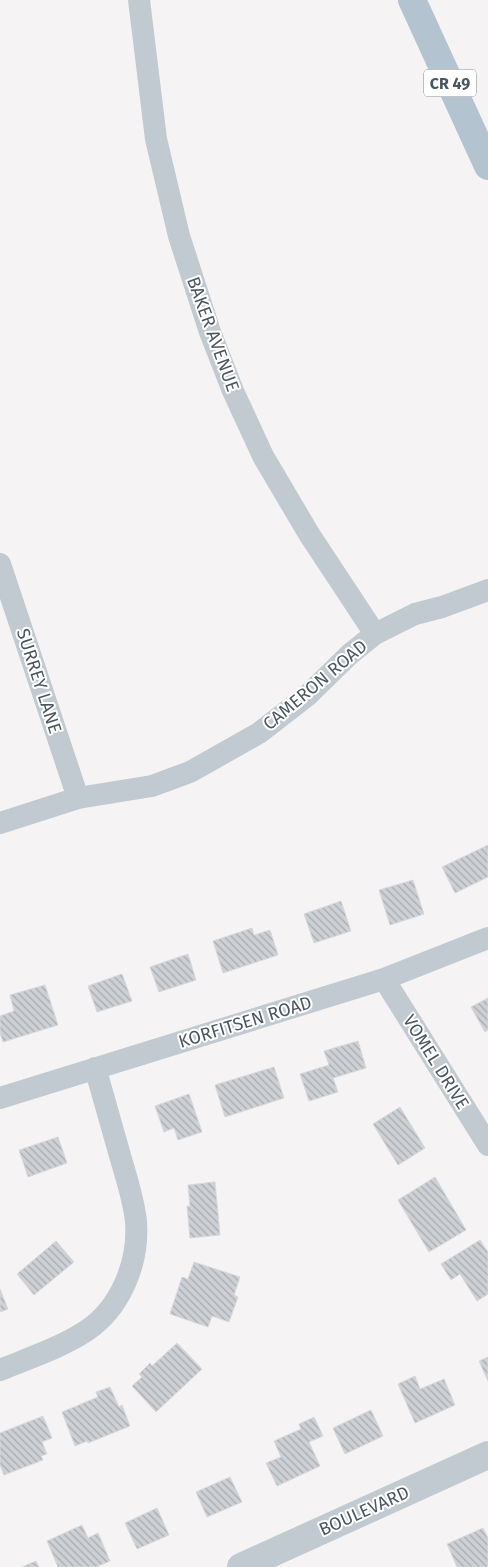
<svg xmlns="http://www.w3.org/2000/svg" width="488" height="1567" font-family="'Fira Sans',sans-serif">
<defs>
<pattern id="building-back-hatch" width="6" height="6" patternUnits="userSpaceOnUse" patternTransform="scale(1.25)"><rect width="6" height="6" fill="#cdd0d5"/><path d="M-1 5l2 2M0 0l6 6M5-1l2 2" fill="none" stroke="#a8acb0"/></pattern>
</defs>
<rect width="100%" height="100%" fill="#f5f3f3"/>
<path fill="url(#building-back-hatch)" stroke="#d7d9dd" d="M488,845V877L455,893L442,867Z
M413,880L424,914L390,925L379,890Z
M341,901L351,931L314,943L304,914Z
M252,928L254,935L270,930L278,955L223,973L213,941Z
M188,954L196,980L159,992L150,967Z
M122,974L132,1001L97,1012L88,986Z
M45,985L58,1025L3,1042L0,1033V1016L14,1011L10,995Z
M488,998V1030L485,1032L471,1007Z
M358,1041L366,1068L333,1078L338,1092L309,1101L300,1074L329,1065L324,1051Z
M274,1067L284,1098L225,1117L215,1085Z
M189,1094L202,1132L178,1140L174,1128L164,1132L155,1106Z
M400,1107L425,1148L398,1165L373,1124Z
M58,1137L67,1163L28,1177L19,1150Z
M435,1177L466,1230L429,1252L398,1200Z
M215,1182L220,1235L190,1238L187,1206H190L188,1185Z
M480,1240L488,1252V1294L477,1301L460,1274L451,1280L441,1264Z
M56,1241L74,1262L34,1295L17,1274Z
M194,1262L240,1277L234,1295L238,1297L229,1322L212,1316L208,1327L170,1314L182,1277L188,1279Z
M0,1289L8,1309L0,1312Z
M177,1343L202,1369L156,1412L132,1386L142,1377L139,1374L150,1363L152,1366Z
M488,1357V1381L479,1361Z
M415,1376L420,1389L444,1379L455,1405L415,1423L398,1384Z
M110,1387L119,1407L122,1405L130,1426L88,1443L87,1441L75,1446L62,1412L98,1397L96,1392Z
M371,1410L383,1436L345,1454L333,1428Z
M43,1416L52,1438L42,1442L47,1454L41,1456L43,1460L4,1475L0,1465V1433Z
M314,1417L323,1436L309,1442L320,1466L277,1486L266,1463L281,1457L274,1441L301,1429L299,1424Z
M230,1477L242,1502L207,1517L196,1492Z
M157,1508L169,1535L137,1549L125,1523Z
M82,1525L88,1538L98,1533L110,1561L96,1567H58L47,1541Z
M483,1528L488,1538V1567H457L447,1544Z
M36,1561L39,1567H22Z"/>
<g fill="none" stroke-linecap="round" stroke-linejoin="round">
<path stroke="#c1cad1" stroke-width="22" d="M139,0L156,139L179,236L210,332L233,391L263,456L309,534L375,634
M0,564L78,798
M0,823L78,798L152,786L190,772L259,733L308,695L350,654L375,634L415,614L442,607L488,590
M384,979L488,1145
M0,1098L384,979L488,938
M0,1370C29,1358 60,1348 86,1331C121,1308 139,1262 136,1222C134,1200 127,1180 121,1159C112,1128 104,1098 95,1068"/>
<path stroke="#c1cad1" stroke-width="28" d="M241,1567L488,1455"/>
<path stroke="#b4c3d0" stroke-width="28" d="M412,0L488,166"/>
</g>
<g text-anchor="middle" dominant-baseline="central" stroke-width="4" stroke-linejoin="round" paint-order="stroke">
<rect fill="#fff" stroke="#818990" stroke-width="1" x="424" y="69.5" width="52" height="27" rx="4"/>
<g font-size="16" font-weight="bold" fill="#4b5760">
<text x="450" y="83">CR 49</text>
</g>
<g font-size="18" fill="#4b5760" stroke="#fff">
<text transform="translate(213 334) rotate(70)">BAKER AVENUE</text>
<text transform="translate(39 681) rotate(72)">SURREY LANE</text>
<text transform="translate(315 685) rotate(-40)">CAMERON ROAD</text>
<text transform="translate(245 1022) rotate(-17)">KORFITSEN ROAD</text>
<text transform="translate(436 1062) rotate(58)">VOMEL DRIVE</text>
<text transform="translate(364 1511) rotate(-24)">BOULEVARD</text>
</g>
</g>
</svg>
